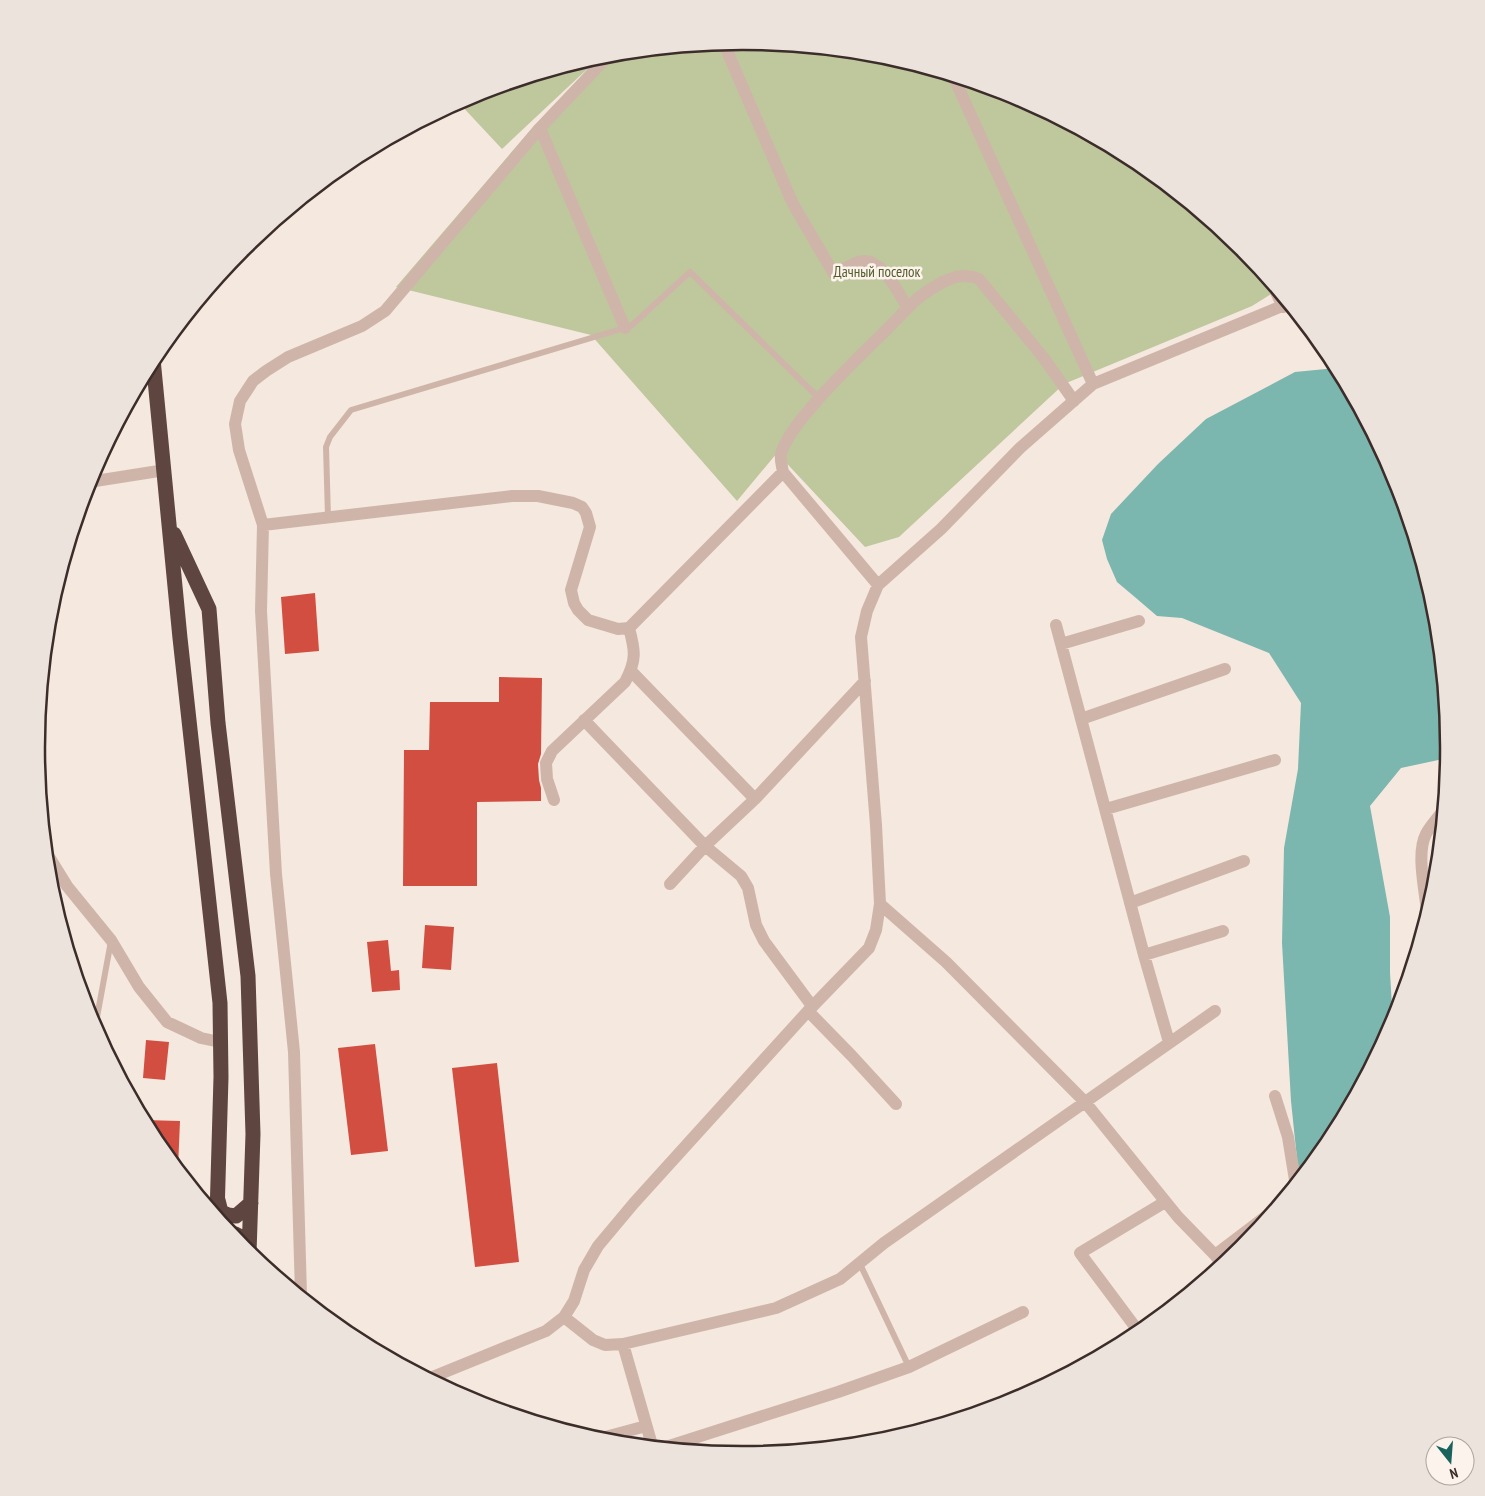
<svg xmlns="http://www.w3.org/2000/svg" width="1485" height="1496" font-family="'PT Sans Narrow',sans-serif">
<rect width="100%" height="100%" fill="#f5e8df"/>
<path fill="#bfc79d" d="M743,42L881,55L1013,96L1135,161L1242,249L1276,291L1252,306L1064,384L899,537L865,547L777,453L737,501L591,335L396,287L534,126L599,58L502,149L460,104L473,95L605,55Z"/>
<path fill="#7bb6af" d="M1336,368L1395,478L1435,610L1449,748L1448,754L1443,759L1401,768L1370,806L1390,917V973L1393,1023L1330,1141L1299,1178L1291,1101L1282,943L1284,848L1298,769L1301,703L1269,653L1182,618L1157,616L1136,598L1117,582L1107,559L1102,540L1111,514L1158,464L1206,419L1295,372Z"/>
<path fill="#d24e41" d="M315,593L319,651L285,654L281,597Z
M499,677L542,678L541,754L538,764L539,780L541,788V801L477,802V886H403L404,750H429L430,702H499Z
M425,925L454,927L451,970L422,968Z
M388,940L391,971L399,970L400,990L372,992L367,942Z
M146,1040L169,1042L165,1080L143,1078Z
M375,1044L388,1151L351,1155L338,1048Z
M497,1063L519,1262L475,1267L452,1068Z
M144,1120L180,1121L178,1168L155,1140Z"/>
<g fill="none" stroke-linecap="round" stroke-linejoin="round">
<path stroke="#cfb5a9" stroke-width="6" d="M328,517L326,447L330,437L351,410L631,326L690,272L820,399
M95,1028L111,941
M860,1264L909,1367"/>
<path stroke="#cfb5a9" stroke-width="12" d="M724,44L793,204L834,274C841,271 856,261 863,261C884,260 898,293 908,308
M609,55L540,128L625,328
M954,78L1093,384
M1274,288L1283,307
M783,472C782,466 780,460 781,454C789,423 855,361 879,337C892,325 904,311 917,299C926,292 939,283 950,279C960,275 969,275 979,279L1043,357L1074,401
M89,482L165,470
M263,525L512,496H538L573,503L582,507L586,513L590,527L571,590L574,603L578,610L588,620L618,629L629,628L783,472L878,585
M1056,625L1144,955L1169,1042
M1061,644L1139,621
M631,671L755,799
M1081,719L1225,669
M584,720L705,846L741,876L748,888L756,925L764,941L812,1006
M554,800L547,779L546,763L552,751L625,682C637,660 635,650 629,628
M1106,809L1275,760
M46,852L67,886L111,940L139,987L167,1022L201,1038L220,1042
M670,884L705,846L755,799L865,681
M1130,903L1244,861
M880,904L946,962L1085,1102L1178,1217L1215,1255L1222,1264
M1427,912C1425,890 1416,853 1426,834C1430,826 1437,819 1442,812
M1144,955L1223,931
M808,1011L851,1055L896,1104
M1275,1096L1288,1137L1295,1180L1294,1184
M1215,1255L1269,1214
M301,1295L294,1052L276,874L261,611L263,525L239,450L235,424L240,401L253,381L266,371L288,357L362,326L385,311L540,128
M564,1317L593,1340L605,1345L623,1344L776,1308L840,1279L884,1243L1215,1011
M1139,1332L1080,1253L1165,1202
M623,1344L652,1445
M430,1378L546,1331L564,1317L574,1301L584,1270L598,1246L634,1203L808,1011L869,948L876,930L880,904L876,825L861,637L867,611L878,585L941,529L1020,448L1093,384L1287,304
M598,1439L646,1426
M666,1447L838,1392L909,1367L1023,1312"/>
<path stroke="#5e4540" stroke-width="15" d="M153,359L180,638L220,1003L221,1077L217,1215
M174,534L209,609L218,723L248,976L253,1134L249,1253
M218,1200L221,1212L228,1215L236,1216L251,1203
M232,1233C242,1235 246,1243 249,1252"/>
</g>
<g text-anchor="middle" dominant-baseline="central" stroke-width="5" stroke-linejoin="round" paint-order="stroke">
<g font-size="15" fill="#525d2a" stroke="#fcf3ed">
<text x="877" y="271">Дачный поселок</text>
</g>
</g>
<path d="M0 0H1485V1496H0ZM742 50H743A697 697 0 0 1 1440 747V749A697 697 0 0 1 743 1446H742A697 697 0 0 1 45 749V747A697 697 0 0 1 742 50Z" fill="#ede3dd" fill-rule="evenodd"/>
<path fill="none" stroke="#3c2d2a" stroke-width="2.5" d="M742 50H743A697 697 0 0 1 1440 747V749A697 697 0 0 1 743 1446H742A697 697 0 0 1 45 749V747A697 697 0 0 1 742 50Z"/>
<g transform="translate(1450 1461) rotate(163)"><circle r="24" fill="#fcf3ed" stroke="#afa49f"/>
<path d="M0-4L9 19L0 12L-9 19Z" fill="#1a635c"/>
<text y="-8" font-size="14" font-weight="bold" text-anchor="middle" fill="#3c2d2a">N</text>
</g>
</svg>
